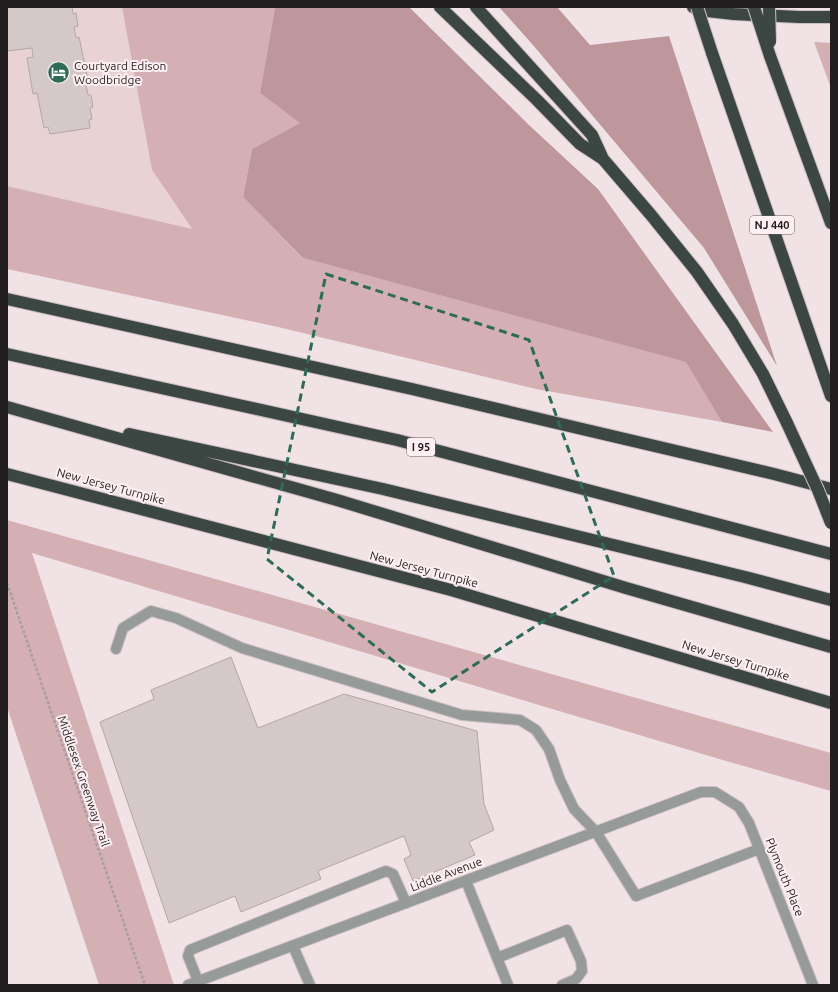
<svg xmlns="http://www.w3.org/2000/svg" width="838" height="992" font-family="Ubuntu,sans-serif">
<rect width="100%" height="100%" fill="#f1e3e5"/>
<path fill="#e8d2d4" d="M7,7H122L152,170L192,230L7,186Z"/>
<path fill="#d4b0b4" d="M122,7H275L260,93L301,123L252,149L243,197L303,258L687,362L722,422L536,389L278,327L7,269V186L192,229L152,170Z
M814,42L831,43V88Z
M7,520L831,753V791L726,761L32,553L174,985H99L7,707Z"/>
<path fill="#be979c" d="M275,7H409L530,126L598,189L773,432L722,422L686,362L303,258L243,197L252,149L300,123L260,93Z
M499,7H557L590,45L669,36L777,366L704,248L533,45Z"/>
<path fill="#d5c8c9" stroke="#b3a6a8" d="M7,7H72L73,14L76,13L78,26L74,27L76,38L79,37L89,85H86L88,95H91L93,107L90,108L92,119L89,120L90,128L50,134L48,127L44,128L37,93L33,94L27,58L33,57L32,48L7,51Z
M231,657L258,728L344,694L477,731L484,804L494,830L469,842L475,855L413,881L404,859L411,855L404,836L318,871L321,879L241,912L235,896L169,923L100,722L154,699L151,690Z"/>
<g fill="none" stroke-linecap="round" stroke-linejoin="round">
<defs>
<path id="lane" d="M116,649L123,628L151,611L176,618L242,648L462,715L520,720L536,730L549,749L560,780L574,809L596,832L636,896L759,849
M466,881L508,985
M293,946L310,985
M497,958L567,930L581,961L582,971L576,979L562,985
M198,981L188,956L190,950L386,871L393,874L406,903"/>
<path id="street" d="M188,985L701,792H715L739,807L749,823L813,985"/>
<path id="highway" d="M440,7L537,100L580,144L603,159L651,215L697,272L733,324L763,374L787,423
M476,7L592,135L603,159
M693,7L707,11L734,14L799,17H831
M712,53L831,396
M770,56L831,223
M7,299L412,389L774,474L831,489
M7,354L397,440L831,554
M7,407L337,500L626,588L831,647
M129,434L383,489L745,577L831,600
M7,474L451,590L831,703"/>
</defs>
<use href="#lane" stroke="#ccbfc1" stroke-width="12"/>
<use href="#street" stroke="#ccbfc1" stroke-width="12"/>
<use href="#highway" stroke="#ccbfc1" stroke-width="14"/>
<path stroke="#a79c9e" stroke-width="2.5" stroke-dasharray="3 2" stroke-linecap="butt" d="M7,583L145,985"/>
<use href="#lane" stroke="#969b99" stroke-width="10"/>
<use href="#street" stroke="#969b99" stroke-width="10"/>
<use href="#highway" stroke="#3c4642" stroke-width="12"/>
<defs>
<path id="highway-bridge" d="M697,7L712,53
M754,7L770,56
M769,7L770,42
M787,423L818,490L831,523"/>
</defs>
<use href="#highway-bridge" stroke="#ccbfc1" stroke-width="14" stroke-linecap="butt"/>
<use href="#highway-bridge" stroke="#3c4642" stroke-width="12"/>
</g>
<path fill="none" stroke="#2e6c58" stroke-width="3" stroke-dasharray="8 5" stroke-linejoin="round" d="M326,274L529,340L614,576L432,692L267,559Z"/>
<defs>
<symbol id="hotel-disc" viewBox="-11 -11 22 22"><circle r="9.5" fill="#2e6c58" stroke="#fef0f2"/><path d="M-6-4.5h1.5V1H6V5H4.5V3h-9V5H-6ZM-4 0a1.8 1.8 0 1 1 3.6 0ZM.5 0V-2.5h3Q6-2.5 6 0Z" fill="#fff"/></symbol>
</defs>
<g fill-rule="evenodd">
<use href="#hotel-disc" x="46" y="60" width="25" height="25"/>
</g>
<g text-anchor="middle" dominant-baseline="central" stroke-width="4" stroke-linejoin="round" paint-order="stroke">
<g fill="#fef0f2" stroke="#645c5e" stroke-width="1">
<rect x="750" y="216" width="44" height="18" rx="3"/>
<rect x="407" y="438" width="28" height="18" rx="3"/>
</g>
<g font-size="11" font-weight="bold" fill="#221d1e">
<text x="772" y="225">NJ 440</text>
<text x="421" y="447">I 95</text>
</g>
<g font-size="12" fill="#221d1e" stroke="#fef0f2" text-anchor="start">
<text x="74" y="65">Courtyard Edison<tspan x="74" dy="14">Woodbridge</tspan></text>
</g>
<g font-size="12" fill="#221d1e" stroke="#fef0f2">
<text transform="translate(111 486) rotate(15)">New Jersey Turnpike</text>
<text transform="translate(424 569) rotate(15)">New Jersey Turnpike</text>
<text transform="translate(736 660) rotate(17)">New Jersey Turnpike</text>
<text transform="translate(84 781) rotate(71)">Middlesex Greenway Trail</text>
<text transform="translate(446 874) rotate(-21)">Liddle Avenue</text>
<text transform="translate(785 877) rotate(68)">Plymouth Place</text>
</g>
</g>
<rect width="838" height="992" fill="none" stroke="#221d1e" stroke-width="16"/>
</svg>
